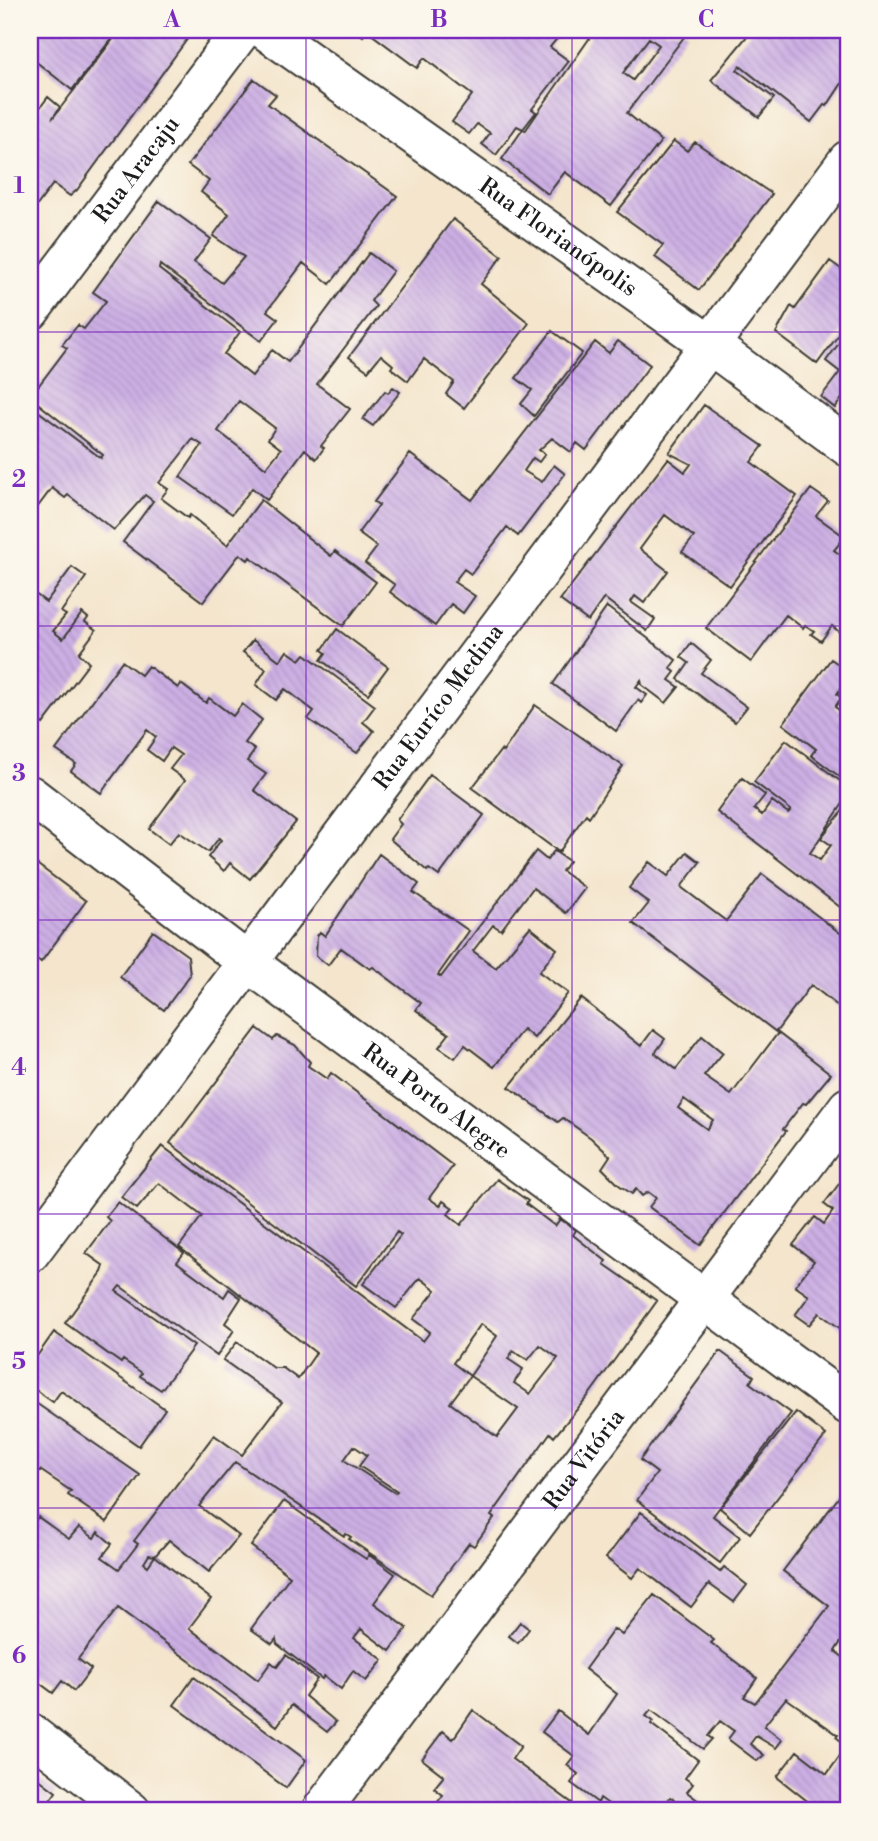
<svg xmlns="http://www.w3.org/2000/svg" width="878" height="1841" font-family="'Libre Bodoni',serif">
<defs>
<pattern id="building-back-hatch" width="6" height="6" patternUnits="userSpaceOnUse" patternTransform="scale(1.75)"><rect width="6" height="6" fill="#ccafe4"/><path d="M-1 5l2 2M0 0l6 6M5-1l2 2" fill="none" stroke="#af96c3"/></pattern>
</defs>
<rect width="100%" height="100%" fill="#fbf7ec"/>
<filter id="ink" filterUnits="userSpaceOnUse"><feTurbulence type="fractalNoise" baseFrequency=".0143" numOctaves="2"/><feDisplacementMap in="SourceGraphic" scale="14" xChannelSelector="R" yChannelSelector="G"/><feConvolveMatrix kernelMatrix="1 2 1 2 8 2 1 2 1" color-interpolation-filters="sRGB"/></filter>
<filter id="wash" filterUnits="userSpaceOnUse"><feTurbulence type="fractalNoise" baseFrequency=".00686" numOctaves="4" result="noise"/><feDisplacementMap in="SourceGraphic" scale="28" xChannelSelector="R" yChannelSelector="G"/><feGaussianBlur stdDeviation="1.57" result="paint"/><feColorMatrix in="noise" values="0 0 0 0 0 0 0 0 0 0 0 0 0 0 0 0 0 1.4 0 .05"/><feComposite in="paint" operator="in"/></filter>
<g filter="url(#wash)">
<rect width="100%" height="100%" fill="#f4e5cc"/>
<g id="blocks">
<path fill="url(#building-back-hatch)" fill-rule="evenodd" d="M41,30H118L72,90L30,57V44Z
M120,30H187L188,38L77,190L70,196L53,184L30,215V174L35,178L38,173L30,167V121L48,97L60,107L52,119Z
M355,30H564L550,47L569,61L532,109L536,112L523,129L517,126L496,155L482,144L490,133L477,124L469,134L452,122L472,95L424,58L417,68L367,31L363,36Z
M583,30H683L687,33L627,113L661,141L611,206L565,172L548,194L502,159L523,129L525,131L591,36ZM649,38L659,45L633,80L623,73Z
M752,30H848V74L827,106L824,105L811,122L740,66L737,70L774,98L759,117L711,80Z
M254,79L276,95L268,104L397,196L330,284L303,263L267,311L278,319L261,341L160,265L159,269L240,332L224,354L252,376L272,350L288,362L369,253L393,271L371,301L376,306L317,384L350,409L321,446L324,448L316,459L305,449L267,500L252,488L232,514L180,477L202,445L193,439L159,483L168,489L161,498L188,518L190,515L227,545L261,500L331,556L335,551L376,582L343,626L250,557L248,560L240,554L203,602L123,542L153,501L145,495L114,530L68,495L65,498L52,488L30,517V405L101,458L103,455L30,397L67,348L62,345L78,325L84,329L106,301L93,292L159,201L211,239L194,262L222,283L244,257L213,236L229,214L201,192L209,181L188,165ZM239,401L275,428L268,439L281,449L266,468L218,431Z
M674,141L687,151L695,142L772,194L699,290L655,257L663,245L617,212Z
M453,219L502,256L481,284L529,323L464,408L446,394L454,382L424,359L408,381L391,368L393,365L381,355L368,371L349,357Z
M830,261L848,274V322L817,364L776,333L791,306L795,309Z
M552,331L582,353L534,416L521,404L532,390L516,378Z
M848,331V390L835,408L821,397L840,372L826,361Z
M618,341L650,365L586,450L577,443L571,452L552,438L539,450L545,454L539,462L533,458L524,471L542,482L554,465L565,474L518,536L507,527L471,574L464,569L454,582L475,596L463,613L451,604L435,626L390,592L395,585L365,563L377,547L358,533L379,505L374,502L410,454L472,500L595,342L609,353Z
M393,387L400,392L373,426L363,419L385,391L388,393Z
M704,405L763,446L751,462L797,496L730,586L682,552L694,537L665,515L640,549L668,571L644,603L635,596L631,602L655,619L647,631L604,598L588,621L560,600L668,459L685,472L691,464L669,453Z
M811,489L828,501L816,516L845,537L834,550L848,561V628L843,635L832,626L821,641L811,634L814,631L805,625L803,628L786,615L751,662L706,628Z
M72,567L86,577L61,612L66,615L53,631L63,639L82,613L88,618L85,622L96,630L79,653L89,663L43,724L30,714V590L46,602Z
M607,607L676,660L670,668L675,672L669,680L679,687L666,703L642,685L641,680L636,687L647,695L641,703L638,700L616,731L553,684Z
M337,629L388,667L368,694L321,660L326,653L322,650Z
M253,640L280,661L287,651L300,660L305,654L375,706L363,722L374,731L357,753L308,719L314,711L285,689L276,700L256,685L266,669L243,652Z
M691,643L711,660L701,673L747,707L735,722L678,679L689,663L681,657Z
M831,659L848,671V678L837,694L841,698L835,707L843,713L839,716L848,723V783L811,755L816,749L783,724Z
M122,661L141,675L148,666L178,688L181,684L206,703L209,698L233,716L242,704L262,720L245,743L255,750L247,761L266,774L254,790L296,822L250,879L230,863L224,871L208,857L221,840L219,838L208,852L179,832L169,844L149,829L185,780L170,769L181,755L171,748L162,761L147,750L156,737L147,730L101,793L71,771L76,764L56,750Z
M535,705L623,766L589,817L586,814L559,852L472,788L501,750L503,752Z
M786,740L848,787V796L810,853L820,860L831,845L821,838L848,804V896L840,907L717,812L742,778L765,795L754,809L762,815L772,801L788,813L791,810L754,782Z
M430,775L484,815L439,876L429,869L427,871L390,839L401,824L397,820Z
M536,851L547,860L554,851L569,861L562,871L585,888L566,913L533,888L501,930L493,925L473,951L496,968L530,927L557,949L539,972L568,993L534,1038L523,1029L494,1067L465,1045L455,1058L439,1047L449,1034L416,1010L421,1003L373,967L370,969L341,948L328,965L316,956L317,936L320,932L325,936L379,854L419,884L413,892L469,931L438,975L441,977Z
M687,852L700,862L681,887L726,921L762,874L848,939V1014L811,985L776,1032L633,923L649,903L629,888L649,862L668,876Z
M30,859L86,901L41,962L30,954Z
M153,931L188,956L190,975L164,1010L120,977Z
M581,998L641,1046L653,1030L665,1039L655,1053L676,1069L702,1036L723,1053L704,1076L731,1095L778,1033L831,1074L806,1104L803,1103L783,1129L786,1131L700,1245L649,1207L656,1198L648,1192L642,1196L636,1189L632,1194L619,1185L602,1168L610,1156L591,1138L563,1118L558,1122L509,1087ZM684,1099L713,1120L707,1129L678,1108Z
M257,1028L273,1040L277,1036L295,1045L310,1062L308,1066L327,1079L331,1073L453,1166L429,1198L440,1206L443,1201L453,1208L448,1214L461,1225L497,1179L528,1201L526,1204L555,1226L560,1219L576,1230L573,1235L606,1261L604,1264L657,1301L589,1395L554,1437L550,1433L491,1516L494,1518L474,1546L469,1543L431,1595L349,1539L351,1537L346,1534L344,1536L235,1462L199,1506L239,1536L209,1572L169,1540L155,1556L149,1555L144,1563L148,1566L155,1556L211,1599L189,1628L258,1680L271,1662L277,1667L286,1655L317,1679L305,1696L336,1722L327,1732L292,1705L277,1726L118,1608L78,1659L91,1669L74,1691L62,1681L53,1693L30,1676V1528L38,1517L69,1539L79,1527L94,1538L98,1532L112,1544L102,1557L119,1569L138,1544L134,1541L214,1435L242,1455L282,1402L223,1360L237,1342L274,1368H283L298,1379L316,1353L179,1247L202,1216L159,1183L137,1209L121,1197L162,1146L423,1341L430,1332L413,1319L436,1290L420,1278L396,1308L363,1284L401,1235L397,1232L356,1286L170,1143ZM481,1324L497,1336L470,1376L518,1409L497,1437L450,1403L470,1376L453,1363ZM540,1345L558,1358L530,1394L514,1383L523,1369L508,1359L513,1351L528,1360ZM354,1446L367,1455L359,1466L397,1491L395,1493L344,1460Z
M848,1172V1334L819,1313L809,1325L795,1315L809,1296L795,1286L814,1261L793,1245L815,1217L824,1224L833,1211L824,1204Z
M118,1202L184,1253L177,1262L224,1297L229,1289L241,1298L225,1323L234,1330L217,1356L120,1286L116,1291L194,1346L161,1390L140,1376L142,1373L123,1360L121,1363L65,1323L102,1272L104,1266L86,1253L110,1221L106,1217Z
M54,1332L165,1409L139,1446L61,1391L53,1402L30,1386V1366Z
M720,1351L754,1376L750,1383L791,1413L713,1516L740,1537L720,1563L637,1500L657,1473L640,1460Z
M30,1399L140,1475L107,1522L68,1495L71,1491L40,1470L37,1474L30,1469Z
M796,1412L826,1435L750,1533L720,1508Z
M848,1485V1631L835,1651L848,1661V1811H820L777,1777L797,1751L827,1774L847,1746L836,1737L838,1735L786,1698L764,1726L782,1740L776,1748L756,1736L750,1744L764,1755L757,1761L728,1739L734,1731L720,1721L708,1736L712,1739L703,1749L651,1710L646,1716L653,1721L651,1724L698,1760L685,1778L693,1784L687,1792L712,1811H673L680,1803L670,1797L659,1811H618L600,1798L598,1803L571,1783L578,1774L567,1765L574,1756L542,1732L558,1711L589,1735L617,1694L585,1669L614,1629L622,1635L654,1595L714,1640L711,1643L757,1678L744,1697L755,1703L829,1606L783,1571Z
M284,1501L348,1547L366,1559L369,1555L395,1574L374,1603L407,1628L390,1651L361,1629L354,1638L383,1660L366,1681L353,1671L341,1689L324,1676L322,1679L277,1644L276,1639L272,1644L251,1629L290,1576L251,1546Z
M641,1512L720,1572L724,1567L747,1585L734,1602L709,1584L691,1607L640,1568L632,1578L606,1558Z
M520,1622L529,1629L518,1643L509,1636Z
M194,1677L306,1760L286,1788L174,1705Z
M473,1710L521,1746L512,1759L572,1803L565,1811H431L443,1795L434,1788L444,1776L422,1759L443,1731L453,1739Z
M30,1772L56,1792L42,1811H30Z"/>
</g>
</g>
<g filter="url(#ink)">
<use href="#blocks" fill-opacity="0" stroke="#3c3a36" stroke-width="2"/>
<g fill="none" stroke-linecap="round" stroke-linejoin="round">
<defs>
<g id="street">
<path id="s1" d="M265,30L709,344L848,447"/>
<path id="s2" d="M30,311L242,30"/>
<path id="s3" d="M30,795L246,961L848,1405"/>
<path id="s4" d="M30,1253L848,160"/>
<path d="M30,1733L131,1811"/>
</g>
<g id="primary">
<path id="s5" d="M321,1811L848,1107"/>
</g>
</defs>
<use href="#street" stroke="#3c3a36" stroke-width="42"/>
<use href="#primary" stroke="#3c3a36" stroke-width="42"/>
<use href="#street" stroke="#fff" stroke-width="38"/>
<use href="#primary" stroke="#fff" stroke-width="38"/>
</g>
</g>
<path fill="none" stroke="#7b2cbf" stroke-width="2" stroke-opacity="0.55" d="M306,30V1811M572,30V1811M30,332H848M30,626H848M30,920H848M30,1214H848M30,1508H848"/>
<g text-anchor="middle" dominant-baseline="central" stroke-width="5" stroke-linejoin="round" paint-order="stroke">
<g font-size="23" fill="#1c1c1c" stroke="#fbf7ec">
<text stroke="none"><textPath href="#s2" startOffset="177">Rua Aracaju</textPath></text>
<text stroke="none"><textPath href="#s1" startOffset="359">Rua Florianópolis</textPath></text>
<text stroke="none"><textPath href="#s4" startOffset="682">Rua Euríco Medina</textPath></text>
<text stroke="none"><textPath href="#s3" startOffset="509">Rua Porto Alegre</textPath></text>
<text stroke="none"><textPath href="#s5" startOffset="439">Rua Vitória</textPath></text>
</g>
</g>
<rect width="878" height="1841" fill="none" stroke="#fbf7ec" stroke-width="77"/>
<rect x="38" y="38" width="802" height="1764" fill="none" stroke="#7b2cbf" stroke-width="2.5"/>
<g font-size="23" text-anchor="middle" font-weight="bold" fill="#7b2cbf">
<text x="172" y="27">A</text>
<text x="439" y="27">B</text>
<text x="706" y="27">C</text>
<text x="19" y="193">1</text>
<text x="19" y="487">2</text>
<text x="19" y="781">3</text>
<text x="19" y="1075">4</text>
<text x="19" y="1369">5</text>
<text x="19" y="1663">6</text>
</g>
</svg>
